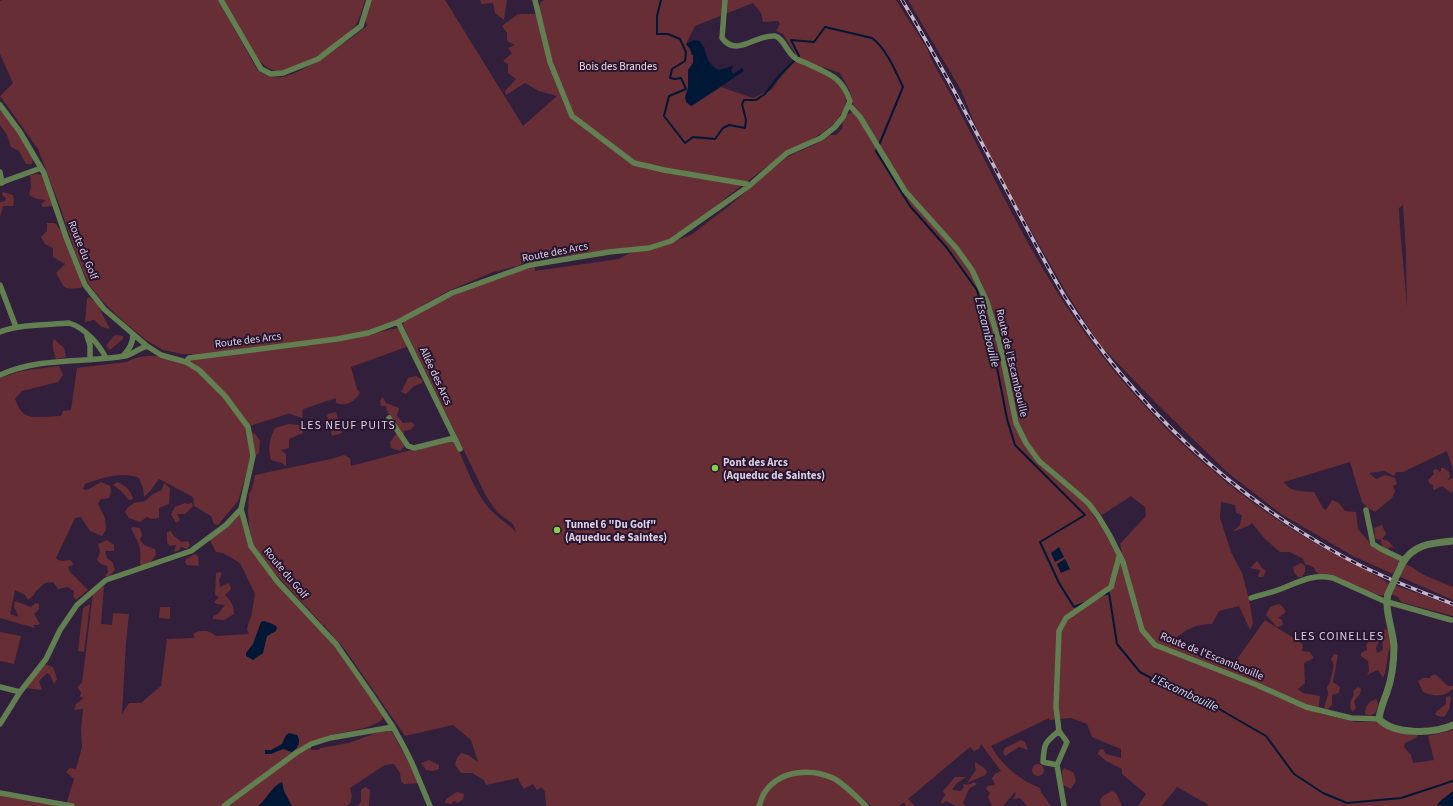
<svg xmlns="http://www.w3.org/2000/svg" width="1453" height="806" font-family="'Source Sans 3',sans-serif">
<rect width="100%" height="100%" fill="#321f3b"/>
<path fill="#682e35" fill-rule="evenodd" d="M2,0H218L258,71C265,75 273,78 282,77C303,74 349,40 367,26L365,17L370,0H445L523,126L557,96L539,91L525,83L506,95L505,91L516,79L508,73V64L503,61L512,53L508,48L515,45L507,41V33L502,26L518,14H536L541,2L544,0H896L928,50L931,59C972,130 1004,204 1046,274C1090,347 1146,415 1212,470C1245,499 1282,524 1320,546C1343,559 1368,569 1389,584L1383,596L1368,592L1333,575L1318,574L1313,567L1305,564L1303,559L1290,552H1280L1265,539L1252,523L1248,526L1232,532L1240,525L1242,515L1236,513L1235,505L1221,502L1220,518L1231,552L1242,573L1249,599L1253,623L1250,630L1239,606L1219,611L1212,624C1197,624 1186,629 1175,639L1182,649L1208,660L1224,662L1232,666L1265,620L1303,644L1302,651L1310,652L1314,658L1304,663L1305,683L1298,689L1303,693L1320,696L1318,713L1356,722H1378L1392,731L1418,734L1416,738L1405,743L1404,747L1411,755L1413,763L1434,760L1428,736L1453,730V791C1448,796 1441,799 1438,805V806H1208L1207,804L1177,787L1162,806H1138L1146,794L1122,774V769L1106,761L1098,754L1099,750L1103,749L1106,754L1121,758V749L1092,737L1087,724L1071,718L1049,720V718L991,746C1001,764 1020,781 1040,788L1041,792L1051,806H1027L1020,798L1013,799L1016,794L1015,792L1003,806H992L988,797L990,793L986,789L987,786L995,785L992,778L995,774L1001,771L981,744L979,749L974,751L970,747L908,799L915,806H906L904,802L899,806H871L844,782L866,806H546L545,792L542,787L537,790L533,784L524,789L519,781L518,778L486,785L484,780L472,773H461L455,765L457,758L461,753L468,755L478,762L471,740L453,725L405,736L346,651L327,629L326,628L325,625H323L273,571L253,544L249,526L248,511L249,494L252,489L255,475L331,459L344,455L350,458L351,466L449,440L454,442L457,446C466,467 474,490 488,507C496,517 508,523 516,532L513,524L497,512L486,496L403,325L404,321L452,293L529,264L535,267V271L619,259L637,249L564,256L532,258L518,266L493,272L446,292L399,319L342,340L398,328L409,346L351,367L357,389L360,393C354,402 346,407 336,403V398L303,409L302,418L290,414L291,413L246,427L256,435L260,441L259,453L251,458L238,501L218,525L214,524L211,516L194,506L193,497L159,479L151,490L144,497L143,488L139,478C121,471 102,478 85,484L83,489L87,490L101,482L110,486L111,492L109,498L101,499L98,504L105,518L106,530L102,536L90,531L81,517L75,518L56,558C60,562 65,561 70,560L72,562L73,565L68,567L70,572L88,590L76,600L73,596L74,591L67,587L58,589L53,582L45,583L35,592L34,595L28,600L25,595L15,590L10,614L19,617L14,607L15,601L31,607L36,603L39,604V609L34,614L40,624L37,625H33L35,628L0,618V378L21,371L59,366L63,375L58,382L22,391L15,399C17,404 20,412 26,415C33,419 52,416 61,416L63,411L71,410L77,368L127,362C148,350 172,360 195,360L192,354H182L163,350L146,340L122,320L102,301L88,283L76,254L59,204L38,149L0,96L13,83L0,54V1ZM753,3L761,13L763,22L778,21L780,24L776,31L783,34L795,53L794,60L771,90L753,98L721,87L692,106L688,70L693,63V54L692,55L690,49L686,44L695,26ZM823,67L840,73L850,91L853,105L862,116L870,128L854,112C843,114 843,120 842,129L836,135H830L816,144L787,157L729,206L691,235L663,245L688,231L728,196L769,165L822,133L836,122L845,107L846,98L844,89L833,79L818,71ZM1131,496L1145,507L1146,516L1120,544L1122,553L1106,534L1093,515L1092,505L1102,515Z
M222,0H365C363,7 361,14 358,21C350,37 300,70 282,71C271,72 265,66 258,59Z
M480,0H507L504,20L495,13L493,3L481,4Z
M908,0H1453V470L1447,451L1403,472H1396L1394,476L1384,471L1369,473L1376,479L1385,475L1395,478L1397,484L1393,486L1395,491L1392,498L1375,512L1368,508L1362,502L1350,462L1284,482C1291,493 1302,491 1314,492L1323,508L1326,510L1332,500L1339,503L1345,511L1356,512L1358,529L1374,548L1398,560L1399,562L1393,574L1353,556L1281,514L1227,472L1157,404L1100,345L1069,297L1026,222L984,147L961,90ZM1403,205L1406,253L1407,307L1400,228L1399,208Z
M0,106L33,154L32,164H26L19,151L11,147L7,135L0,125Z
M37,174L42,175L43,177L53,206L43,207L41,204L46,200L37,199L29,195L31,187L30,175Z
M3,192L13,195L14,200L13,206H3L0,217V202L5,201L6,198L2,195Z
M47,223H55L63,234L83,285L81,288C62,289 66,290 56,273L65,264L53,257V248L45,244L41,237L47,231Z
M89,297L97,304L110,329L102,327L94,320L85,322L87,299Z
M116,335L123,336V339L110,350L106,346L113,337Z
M54,339L64,348L66,357L56,359C54,353 51,345 54,339Z
M416,376L423,380L422,383L414,386L406,394L401,392L408,378Z
M383,397L386,403L399,408L397,416L403,423L411,422L415,425L410,430L404,431L405,446L400,451L391,448L390,442L397,433C396,420 386,415 386,406H381L380,400Z
M336,412L342,433L332,436L327,416L328,414Z
M289,424L299,425L304,427L303,433L289,439V448L281,450L286,454V466L282,463L271,460C268,448 269,439 275,428Z
M1441,468H1444L1449,472L1450,477L1447,480L1453,478V491L1450,492L1442,486L1434,490L1433,489V485L1430,484L1428,480L1434,474L1433,471L1435,469L1438,470L1439,472L1441,471Z
M117,482C125,485 131,490 133,499L129,500L120,490L113,485Z
M164,483L170,488L169,504L159,508V518L152,519L147,517L140,522L129,518L125,512L128,507L134,503L145,501L153,494L162,490Z
M185,503L187,504L192,503L193,506L185,514H177L180,520L176,523L171,514L175,507Z
M241,509L251,546L277,581L336,644L383,716L382,720C361,734 331,730 311,744V750H318L321,748L349,743L387,729L392,732L420,783L404,784L401,781L400,773L394,764L385,765L350,788L352,796L350,804L345,806H0V793L66,805L74,779L66,772L70,768L76,769L82,747L81,730L83,709L74,710L76,704L84,698L80,697L81,692L77,687L82,683L93,593L104,586L101,624L112,625L113,613L129,614L126,643L122,714L129,703H141L161,686L167,639L195,638L193,634C201,629 209,630 216,636L249,634L247,629L249,621L251,618L255,594L240,563L223,553L216,552L209,538Z
M1382,525L1386,534L1382,539L1388,541L1395,548L1391,547L1386,550L1382,546L1381,540L1376,539L1374,536L1375,533L1374,528Z
M133,527L140,528L142,535L140,540L144,545L155,549L156,555L150,563L141,566C139,560 141,555 140,549C139,542 134,535 131,528Z
M171,531L173,535L182,542L188,541L190,545L187,549L181,547L179,550L174,552L176,545L170,546L167,543V532Z
M107,540L114,545V551H105L107,558L113,563L115,570L109,577L105,576L108,572L107,566L101,564L97,560L100,552L98,544Z
M195,554L198,556L199,566L187,565L185,562L186,559Z
M1257,561L1263,569L1266,571L1263,577H1258L1260,570L1250,568Z
M1301,563L1305,566V572L1302,577H1298L1294,572L1293,567Z
M1404,565H1408L1424,575L1453,587V600L1398,576Z
M219,572L222,573L219,580L220,587L229,583L231,589L225,595C231,601 234,606 234,614L224,620L213,619V616L218,614L225,605L217,604L214,602L219,597L215,595L216,573Z
M1394,585L1453,606V616L1401,602L1398,597L1391,594Z
M90,604L84,652L78,651L83,608Z
M1279,604L1282,606L1286,612L1278,618L1282,620L1283,625L1277,627L1266,615L1270,607Z
M160,607H170V619L159,618Z
M1385,629L1390,631L1392,645C1385,653 1389,667 1383,678L1378,670L1367,675L1369,671L1368,661L1361,656V653L1367,650L1366,645L1370,640L1373,634L1379,633L1381,637L1376,648L1377,653L1383,650L1382,635Z
M0,632L21,636L14,664L0,661Z
M1334,654L1338,655L1333,682L1340,687L1339,693L1332,695V705L1327,710L1324,708L1328,694L1327,687L1330,682L1334,665L1331,659Z
M45,664L53,667L57,679L54,684L50,675L47,673L39,681L42,690L26,688Z
M1435,674L1448,686H1453V689C1443,697 1435,697 1423,692L1418,681L1423,678H1430L1431,676Z
M1358,687L1361,689L1360,694L1354,701L1356,708L1352,712C1349,705 1350,701 1354,695L1353,691Z
M1448,696L1451,697L1449,710L1444,717L1437,716L1435,714L1437,711L1446,704V698Z
M1376,699L1378,704L1376,712L1370,716L1365,714C1366,705 1368,702 1376,699Z
M1021,740L1025,742L1028,750L1019,747L1005,756L1003,752L1005,748Z
M429,760L439,765V769L433,771L426,770L421,763Z
M975,762L984,768L987,772L985,775L967,783L976,770L975,766Z
M1032 770a6 6 0 1 1 12 0a6 6 0 1 1-12 0Z
M1064,768L1074,773L1076,781L1071,789L1063,785L1062,772Z
M955,777H966L956,784L952,790L961,791L964,787L963,784L968,785L974,782L977,784L969,789L963,803L965,806H956L946,801L942,804L941,801L945,795L943,791Z
M365,787L370,790L369,806H358L361,801V790Z
M1112,791L1116,793L1122,806H1101L1100,800L1103,796Z
M457,792L464,794L463,799L458,803L454,801L451,804L445,803L446,799Z"/>
<path fill="#001736" d="M694,40L700,41L703,47L704,46C706,57 709,66 719,70L732,66L733,68L731,70L733,74L742,68L744,71L691,106L686,102L685,97L688,88V70L693,63V55H692L690,49L686,44Z
M1059,547L1064,557L1055,562L1051,553Z
M1065,559L1070,569L1061,573L1057,564Z
M264,621L275,625L277,627L276,631L267,636L263,653L253,660L246,656V653L253,644L261,622Z
M289,733L297,735C301,741 299,747 292,752L283,749L271,754H265V750H271L282,744L286,735Z
M282,782L284,791L292,806H258C267,799 271,787 282,782Z
M1453,791V806L1437,805C1441,799 1448,796 1453,791Z"/>
<g fill="none" stroke-linecap="round" stroke-linejoin="round">
<path stroke="#001736" stroke-width="2" d="M661,0L657,16V34H668L680,39L686,52L685,61L672,69L670,78L675,79L681,78L686,89L669,96L664,116L685,143L693,137L715,139L723,128L729,125L745,128L746,120L742,104L744,100H756L765,94L779,76L799,56L791,40L814,42L825,27L872,38C886,48 896,72 903,87L879,145
M877,149L876,151L910,206L947,248L977,290L995,357L1007,419L1015,445L1085,515L1040,542L1059,583L1074,607L1084,603
M1103,595L1109,593L1117,644L1140,672L1168,687L1207,702L1266,736L1294,774L1323,793L1347,803L1401,798L1453,781"/>
<path stroke="#617f50" stroke-width="5.5" d="M221,0L261,69L271,74L283,73L318,59L361,26L369,0
M535,0L550,62L572,116L634,163L664,170L747,184L749,186
M0,105L20,132L44,173L66,237L85,285L104,309L147,346L161,355L186,362L199,370L225,396L248,427L253,456L241,509L251,546L277,581L336,644L371,694L393,727L404,747L412,763L430,806
M848,106L851,107L860,117L905,191L957,249L972,270L987,302L1000,345L1016,423L1026,443L1039,461L1078,494L1089,504L1098,516L1110,536L1123,562L1142,630L1155,645L1257,685L1306,707L1351,718L1379,719
M0,172L2,183
M0,183L41,168
M0,285L16,327
M398,322L460,449
M0,332C20,324 48,325 69,323C85,328 99,344 106,358
M87,336L90,345V360
M123,356C129,349 133,344 133,334
M186,362L189,358L337,339L368,333L398,322L452,293L530,265L609,252L649,248L671,241L749,186L787,153L821,138L835,127L843,117L850,101C842,76 828,74 806,63C801,61 796,60 793,56C787,51 782,37 775,36C755,34 737,58 722,38L725,0
M0,375C39,357 84,363 125,356C132,355 139,348 147,346
M389,418L408,446L414,448L454,438
M1366,510L1373,544L1381,549L1404,560
M1251,598C1260,595 1270,593 1278,590C1297,583 1313,573 1333,578L1384,601L1451,620
M0,687L20,692
M0,724L20,692L46,659L60,630L77,605L106,580L191,551L226,525L241,509
M1059,731L1056,707L1059,631L1066,618L1111,587L1119,557
M1057,765L1043,762C1044,744 1044,743 1059,731L1067,742L1057,765L1064,806
M0,793L72,806
M224,806L296,753L311,744L330,738L393,727
M759,806C761,801 762,796 765,792C780,770 811,768 833,778C844,784 857,797 866,806"/>
<path stroke="#617f50" stroke-width="7" d="M1402,564C1413,544 1432,543 1453,541
M1388,594C1384,609 1393,630 1394,646C1394,661 1392,678 1387,692C1384,701 1380,709 1379,719C1394,735 1434,734 1453,725"/>
<defs>
<path id="rail" d="M902,0C943,67 979,138 1016,208C1032,238 1048,268 1065,297C1133,405 1232,496 1344,557C1379,576 1416,590 1453,604"/>
</defs>
<use href="#rail" stroke="#c4b6cb" stroke-width="3.5"/>
<use href="#rail" stroke="#281530" stroke-width="2" stroke-dasharray="6" stroke-linecap="butt"/>
<path stroke="#617f50" stroke-width="7" d="M1388,594L1402,564"/>
</g>
<g fill="#83d04e" stroke="#281530" stroke-width="1.5">
<circle cx="715" cy="468" r="4"/>
<circle cx="557" cy="530" r="4"/>
</g>
<g text-anchor="middle" dominant-baseline="central" stroke-width="4" stroke-linejoin="round" paint-order="stroke">
<g font-size="11" fill="#f5dcdd" stroke="#281530">
<text x="618" y="66">Bois des Brandes</text>
</g>
<g font-size="11" fill="#dccfe2" stroke="#281530">
<text transform="translate(83 250) rotate(68)">Route du Golf</text>
<text transform="translate(555 252) rotate(-11)">Route des Arcs</text>
<text transform="translate(248 340) rotate(-7)">Route des Arcs</text>
<text transform="translate(1012 363) rotate(77)">Route de l'Escambouille</text>
<text transform="translate(436 376) rotate(65)">Allée des Arcs</text>
<text transform="translate(286 573) rotate(50)">Route du Golf</text>
<text transform="translate(1212 656) rotate(22)">Route de l'Escambouille</text>
</g>
<g font-size="11" font-weight="bold" fill="#dccfe2" stroke="#281530" text-anchor="start">
<text x="723" y="462">Pont des Arcs<tspan x="723" dy="13">(Aqueduc de Saintes)</tspan></text>
<text x="565" y="524">Tunnel 6 "Du Golf"<tspan x="565" dy="13">(Aqueduc de Saintes)</tspan></text>
</g>
<g font-size="12" font-style="italic" fill="#cedbed" stroke="#281530">
<text transform="translate(987 332) rotate(76)">L'Escambouille</text>
<text transform="translate(1185 693) rotate(25)">L'Escambouille</text>
</g>
<g font-size="12" letter-spacing="1" fill="#dccfe2" stroke="#281530">
<text x="348" y="425">LES NEUF PUITS</text>
<text x="1339" y="636">LES COINELLES</text>
</g>
</g>
</svg>
